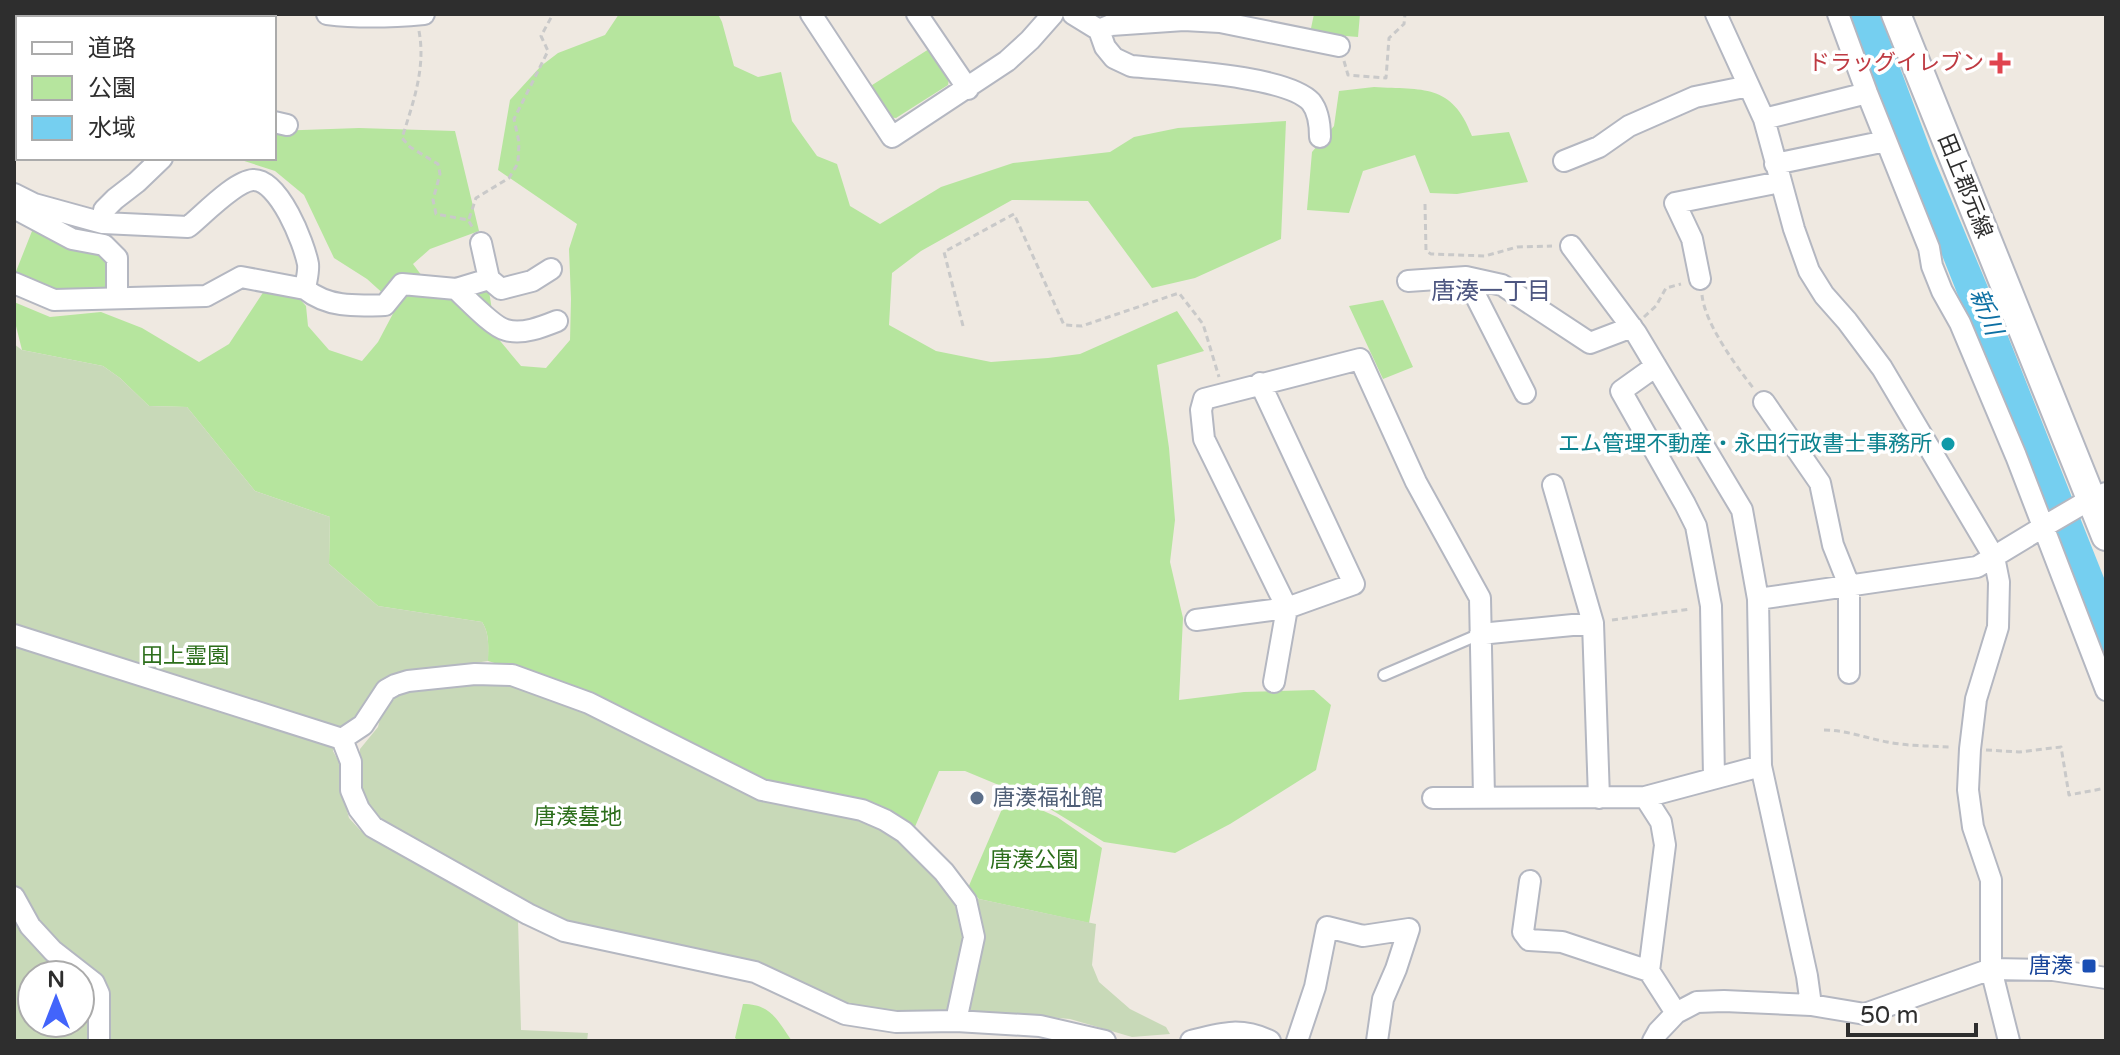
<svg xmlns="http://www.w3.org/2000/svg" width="2120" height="1055" font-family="'Varela Round','Noto Sans JP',sans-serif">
<rect width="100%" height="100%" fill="#efe9e1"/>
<path fill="#b6e59e" d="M619,14H718L722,22L734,66L758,77L781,72L792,121L817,156L837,164L850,206L880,224L941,187L1013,163L1110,152L1134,137L1178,128L1286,121L1281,239L1195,278L1152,288L1088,201L1012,200L921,251L892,273L889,325L936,351L991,362L1048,358L1080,354L1177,311L1204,351L1157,365L1169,448L1175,520L1170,562L1183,618L1179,700L1244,692L1314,690L1331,705L1316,770L1230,824L1175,853L1104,842L1037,801L965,771H939L914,829L763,782L541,677L488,661C488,648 490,634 482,622L378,606L329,564L330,517L255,491L187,407L149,406L120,378L103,366L22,350L14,318V302L50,317L101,312L142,328L199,362L229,344L266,288H290L306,306L308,326L329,350L362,361L378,342L397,306L367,279L334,258L304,195L275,171L235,158H274V131L359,128L455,131L479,231L430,249L413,264L422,276L459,286L489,291L496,336L521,366L546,368L570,340L571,299L569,249L577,224L498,170L510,100L541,66L558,53L605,35Z
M1314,14H1360L1358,37L1310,33Z
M929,49L949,79L948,85L896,118L887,117L869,87Z
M1374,87C1423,90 1452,83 1472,136L1509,132L1528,182L1457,194L1430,193L1415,155L1363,171L1349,213L1307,210L1312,152L1334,126L1339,91Z
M34,226L101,252L110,262L111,284L101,290L54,291L15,274Z
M1383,300L1413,367L1383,379L1349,306Z
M1008,795L1057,817L1102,848L1089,923L979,899L968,888Z
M743,1004C771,1004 777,1020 792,1041H739L735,1038Z"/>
<path fill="#c8d9b8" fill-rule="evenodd" d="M14,344L22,350L103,366L120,378L149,406L187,407L255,491L330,517L329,564L378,606L482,622C490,634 488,648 488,661L403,674L383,683L353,721L341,726L333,751L342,768V793L349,818L360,830L518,919L521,1030L588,1033L587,1041H14ZM32,975H80V1023H32Z
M511,680L558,697L692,761L858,814L897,837L946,884L979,899L1096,924L1092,965L1099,982L1130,1009L1166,1027L1170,1034L1132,1037L1070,1019L983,1011L880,1013L840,1005L571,923L540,912L386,825L367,809L360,776V749L378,727L382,711L391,695L409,688Z"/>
<path fill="#75cff0" d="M1846,14H1880L1933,156L1998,311L2106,583V664L2045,501L1988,360L1961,303Z"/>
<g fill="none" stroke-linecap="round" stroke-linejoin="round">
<defs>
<path id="lane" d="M1384,675L1480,634"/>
<path id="street" d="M327,14C359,18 391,17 424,14
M811,14L892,137L1007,61L1030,40L1053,14
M917,14L968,89
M1073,14L1099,30L1105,47L1114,58L1131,66C1168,70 1287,75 1311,102C1319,112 1320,125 1320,137
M1716,14L1764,119L1794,229L1809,271L1824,295L1847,321L1882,368L1994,557L1999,582L1998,627L1976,699L1970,749L1968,790L1973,827L1991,880V969L2009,1041
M1838,14L1867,93L1929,248L1932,266L1942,291L1960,323L2016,456L2106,690
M76,18L77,14
M206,18L208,14
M1099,30L1111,25L1184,20L1220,22L1339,46
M14,70L18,73
M1764,119L1867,93
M274,122L287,125
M14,135L18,129
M1564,161L1599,147L1629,126L1695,97L1749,86
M1775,164L1886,141
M14,194L34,204L103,223L104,210L115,199L137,182L162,158
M14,208L72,239L104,245L117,258V297
M1571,246L1636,333L1742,510L1758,599L1761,766L1807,976L1811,1005
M1466,277L1525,393
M489,279L501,289L532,281L551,269
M1700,279L1692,239L1675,203L1780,182
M1408,281L1466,277L1502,285L1590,343L1632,327
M14,283L54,300L206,296L241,277L305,289C306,281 309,272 308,264C304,243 279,179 253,180C235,181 203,215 188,227L103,223
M305,289C329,308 356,306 385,305L402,284L456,289L489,279L481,243
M456,289C467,299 493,327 506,330C522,335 542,327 557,321
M1656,366L1621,391L1685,504L1696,526L1711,606L1714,778
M1764,402L1820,483L1833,545L1849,585V673
M1553,485L1593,623L1599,798
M1758,599L1977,567L2043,527L2091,499L2106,493
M1196,620L1287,608L1354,584L1260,383
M1480,634L1593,623
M14,635L342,739L351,762V790L359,809L373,827L528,914L564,931L755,972L845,1014L896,1022L956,1021L1040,1026L1105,1041
M1274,682L1287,608L1204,439L1201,410L1204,399L1360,359L1416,482L1480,598L1484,797
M342,739L363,725L386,690L395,685L408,681L475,674L512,675L589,703L762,790L862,810L885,820L904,832L944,872L966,901L974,937L956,1021
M1645,797L1661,822L1665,845L1649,971
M1433,798L1645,797L1761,766
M1530,881L1523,932L1529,940L1562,942L1649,971L1676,1013
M14,897L30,926L53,951L94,983L99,994V1041
M1191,1041C1222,1033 1240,1027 1270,1041
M1297,1041L1315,987L1327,927L1363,936L1409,929L1396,969L1383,999L1377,1041
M1653,1041L1658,1032L1676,1013L1697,1002L1724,1001L1811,1005L1865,1014L1991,969L2053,970L2106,978"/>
<path id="secondary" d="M1896,14L2106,536"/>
</defs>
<use href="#lane" stroke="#b4b7c1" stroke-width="14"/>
<use href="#street" stroke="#b4b7c1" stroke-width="24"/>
<use href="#secondary" stroke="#b4b7c1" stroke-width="32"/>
<path stroke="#c9c9c9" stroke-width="3" stroke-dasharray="6 4" stroke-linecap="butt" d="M419,31C426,68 413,103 402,138L410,147L438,164L440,174L433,200L436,214L468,220L473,228
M1344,61L1348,75L1386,78L1389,38L1404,24L1405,14
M1425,204L1426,251L1431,254L1485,256L1517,247L1552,246
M469,219L476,198L509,178L518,163L519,142L514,119L548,51L541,36L553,14
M1702,295C1705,324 1736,366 1754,389
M1644,317L1656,306L1666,288L1681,284
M963,326L944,252L1014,214L1064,325L1082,326L1179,293L1203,324L1219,377
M1612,620L1691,609
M1824,730C1846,730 1866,738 1887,742C1907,746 1930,746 1951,747
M1986,750L2019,752L2061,747L2069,795L2106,788"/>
<use href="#lane" stroke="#fff" stroke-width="10"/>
<use href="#street" stroke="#fff" stroke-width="20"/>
<use href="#secondary" stroke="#fff" stroke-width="28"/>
</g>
<path fill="#e0444e" stroke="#fff" stroke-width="3" d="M1996 51h8v8h8v8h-8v8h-8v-8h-8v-8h8z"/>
<circle fill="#0f9aa8" stroke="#fff" stroke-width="3" cx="1948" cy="444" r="8"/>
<circle fill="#5c6f8a" stroke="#fff" stroke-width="3" cx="977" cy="798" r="8"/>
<rect fill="#1a4fb4" stroke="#fff" stroke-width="3" x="2081" y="958" width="16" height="16" rx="4"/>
<g text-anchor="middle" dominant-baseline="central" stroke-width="7" stroke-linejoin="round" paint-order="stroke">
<g font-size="22" fill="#be3a42" stroke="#fff" text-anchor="end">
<text x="1984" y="63">ドラッグイレブン</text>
</g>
<g font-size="22" fill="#2e2e2e" stroke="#fff">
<text transform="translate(1965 186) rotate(68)">田上郡元線</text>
</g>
<g font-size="22" fill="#0d838f" stroke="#fff" text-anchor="end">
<text x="1932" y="444">エム管理不動産・永田行政書士事務所</text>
</g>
<g font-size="22" fill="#2c6e1b" stroke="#fff">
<text x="185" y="656">田上霊園</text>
<text x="578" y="817">唐湊墓地</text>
<text x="1034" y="860">唐湊公園</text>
</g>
<g font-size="22" fill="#4e5e75" stroke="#fff" text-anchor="start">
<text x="993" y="798">唐湊福祉館</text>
</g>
<g font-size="22" fill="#164399" stroke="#fff" text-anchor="end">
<text x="2073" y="966">唐湊</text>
</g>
<g font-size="24" fill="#4d5680" stroke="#fff">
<text x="1491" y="291">唐湊一丁目</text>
</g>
<g font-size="24" font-style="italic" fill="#0d6fa3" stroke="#fff">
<text transform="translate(1986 312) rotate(68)">新川</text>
</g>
</g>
<rect width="2120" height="1055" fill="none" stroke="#2e2e2e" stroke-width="32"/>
<rect x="16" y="16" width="260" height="144" fill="#ffffff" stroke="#ababab" stroke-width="2"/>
<rect x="32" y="42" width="40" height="12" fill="#ffffff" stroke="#ababab" stroke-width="2"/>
<text x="88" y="56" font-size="24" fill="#2e2e2e">道路</text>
<rect x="32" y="76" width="40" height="24" fill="#b6e59e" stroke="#ababab" stroke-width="2"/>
<text x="88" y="96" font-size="24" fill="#2e2e2e">公園</text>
<rect x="32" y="116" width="40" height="24" fill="#75cff0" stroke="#ababab" stroke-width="2"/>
<text x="88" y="136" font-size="24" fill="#2e2e2e">水域</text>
<g transform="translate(56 999)"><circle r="38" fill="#ffffff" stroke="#ababab" stroke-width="2"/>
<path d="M0-6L14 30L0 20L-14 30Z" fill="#4264fb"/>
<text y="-12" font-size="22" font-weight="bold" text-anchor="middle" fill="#2e2e2e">N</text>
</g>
<path d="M1848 1023v12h128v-12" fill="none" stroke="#2e2e2e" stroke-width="4"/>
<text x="1860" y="1023" font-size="24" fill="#2e2e2e" stroke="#ffffff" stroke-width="6" paint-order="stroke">50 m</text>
</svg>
